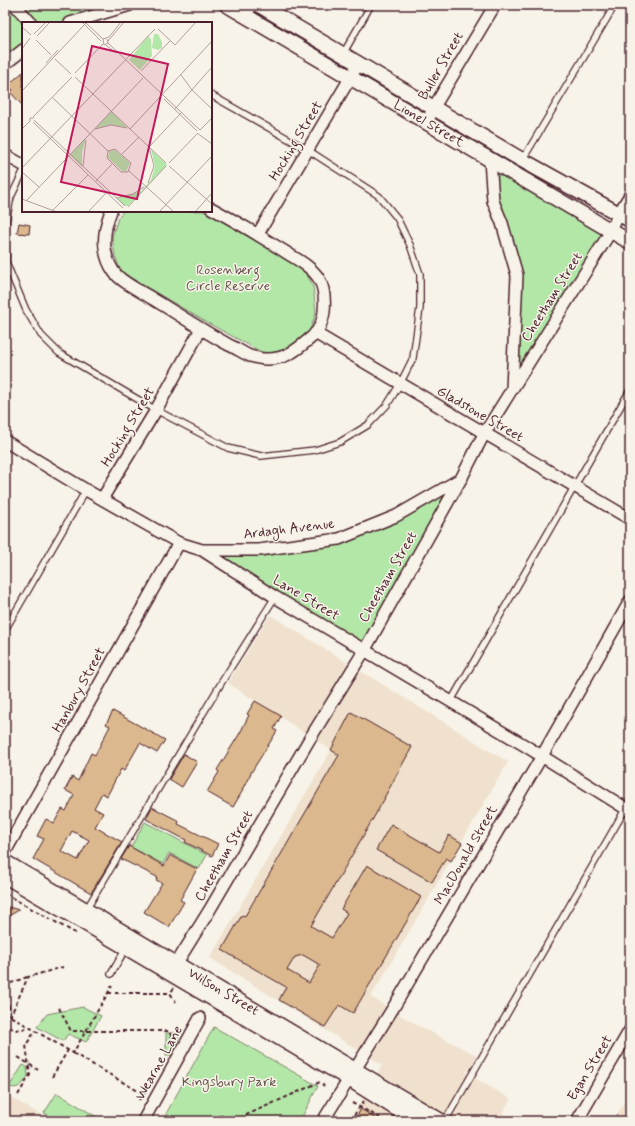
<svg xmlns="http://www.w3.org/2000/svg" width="635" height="1126" font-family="Mynerve,sans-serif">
<rect width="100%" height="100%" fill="#f7f3e8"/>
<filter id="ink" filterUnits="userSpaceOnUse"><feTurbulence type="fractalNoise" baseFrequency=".025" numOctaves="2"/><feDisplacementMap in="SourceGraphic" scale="8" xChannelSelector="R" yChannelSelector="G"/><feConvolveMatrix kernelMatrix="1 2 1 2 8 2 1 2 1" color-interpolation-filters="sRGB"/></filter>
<g filter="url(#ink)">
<path fill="#efe1cd" d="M270,615L508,762L371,997L413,1023L478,1056L466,1073L511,1099L502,1113L514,1121H350L382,1065L210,958L331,750L228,683Z
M630,1093V1121H613Z
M5,1094L51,1121H5Z"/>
<path fill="#b3e7a8" stroke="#7e836a" d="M10,5H116L59,23H23V44L5,59V14Z
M490,160L611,231L512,389L517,275L502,223Z
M123,211H203L255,238L306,273L313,286L316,313L310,330L293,348L265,354L206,322L121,272L115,256L112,237L118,218Z
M462,477L364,651L202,550L339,539Z
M145,822L207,855L199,869L169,853L163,864L131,847Z
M83,1007L101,1016L86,1042L68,1034L63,1041L37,1027L47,1014Z
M214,1027L318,1086L300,1121H162Z
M166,1033H176C181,1041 177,1047 173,1055H166Z
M23,1065L27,1067L28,1076C23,1084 19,1090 9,1087Z
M57,1093L100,1119L99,1121H58L44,1113Z"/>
<path fill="#dbb88d" stroke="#4a1f2b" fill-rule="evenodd" d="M23,72V106L10,92L13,90L8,85Z
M19,223L30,225L29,234L17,233Z
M255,701L281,716L274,729L277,731L252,771L242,790H243L233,807L207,792L219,772L217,770L240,733L249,715L247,714Z
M113,711L165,740L157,753L140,743L124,771L121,769L107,796L102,793L94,808L103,813L95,827L122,842L91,893L33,859L44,839L37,836L46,819L54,823L62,809L66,811L74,795L65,790L72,777L78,781L91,753L95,755L110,726L106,724ZM72,831L89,840L78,860L61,851Z
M351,712L412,747L384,798H385L311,926L332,938L347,913L341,909L367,865L421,897L353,1013L339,1005L325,1027L279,1000L286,987L222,950L242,915L245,916L339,755L331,750ZM303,955L320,965L309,983L287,970L295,957Z
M184,754L197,762L182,787L169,779Z
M152,807L179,821L178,824L218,844L212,856L185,842L186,840L146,819Z
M391,824L439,852L449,835L462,843L451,861L446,858L432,882L376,850Z
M129,846L164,866L170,855L197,869L180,900L184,902L169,927L144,912L162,883L156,880L157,877L121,859Z
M5,906L19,910L5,918Z
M361,1109L380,1121H354Z"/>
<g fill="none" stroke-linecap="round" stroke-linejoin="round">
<defs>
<path id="service" d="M343,54L371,5
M523,159L615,5
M23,172L11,197L5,226L6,262L26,310L41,335L59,353L156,410L228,448L261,456L315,450L340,442L368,425L387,405L400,384L413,358L420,308V274L410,245L397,218L379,196L308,150L211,95
M5,630L86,490
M451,701L630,390
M86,910L223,680L275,597
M111,974L126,948
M445,1121L630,801"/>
<path id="minor" d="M15,5L31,23
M245,15L252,5
M70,23L130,5
M5,64L23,50
M427,122L434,107L495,5
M5,155L23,165
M490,160L493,201L502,223L517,275L512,389
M111,211C103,231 101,253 114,272C121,282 142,292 153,299C178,314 203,331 229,345C236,348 243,353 250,356C254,357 261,359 265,359C286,360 298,349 313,336C319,330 323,320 324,312C325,301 325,289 319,279C312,267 298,260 287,253C262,237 237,222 211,208
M258,234L359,63
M315,333L630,519
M5,441L86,490L179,543L202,550L275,597L524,745L630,811
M102,499L156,410L201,329
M202,550H259L339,539L396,516L462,478
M5,852L179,543
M173,969L209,911L309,740L364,651L462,477L484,434L611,231L619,213L630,195
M143,1121L200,1018
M323,1121L395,1005L542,756L630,601
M577,1121L630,1030"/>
<g id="tertiary">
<path id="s1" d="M227,5L630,242"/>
<path d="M259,5L522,160L630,220"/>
<path id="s2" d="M5,862L441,1121"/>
<path d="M5,876L349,1079L416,1121"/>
</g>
</defs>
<use href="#service" stroke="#4a1f2b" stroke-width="8"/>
<use href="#minor" stroke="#4a1f2b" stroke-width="14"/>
<use href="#tertiary" stroke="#4a1f2b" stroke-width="17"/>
<path stroke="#4a1f2b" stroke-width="2" stroke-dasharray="4 3" stroke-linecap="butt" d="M5,894L77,934
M174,988L170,993L176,1002
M108,993H170
M59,1008L71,1031H169L173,1040L171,1046
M5,1013L73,1053L112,986
M10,1015L6,985L27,977
M10,1017L28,977L63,967
M5,1030L7,1026L15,1030L29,1028
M73,1053L143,1094
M18,1057L38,1070
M52,1077L68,1050
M18,1095L30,1075L26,1045L35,1031
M139,1100L152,1081
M352,1103L386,1121
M213,1121C218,1114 226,1114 231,1121
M233,1121L320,1082L324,1086
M350,1121L364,1101"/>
<use href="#service" stroke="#f7f3e8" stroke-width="5.5"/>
<use href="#minor" stroke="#f7f3e8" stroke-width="11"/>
<use href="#tertiary" stroke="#f7f3e8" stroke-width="14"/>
</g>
</g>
<g text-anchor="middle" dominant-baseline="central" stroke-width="3" stroke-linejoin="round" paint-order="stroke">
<g font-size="14" fill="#4a1f2b" stroke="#f7f3e8">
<text transform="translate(441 66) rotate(-60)">Buller Street</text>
<text stroke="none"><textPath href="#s1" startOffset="234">Lionel Street</textPath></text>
<text transform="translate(296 141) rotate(-59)">Hocking Street</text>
<text transform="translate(552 297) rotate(-58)">Cheetham Street</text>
<text transform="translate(480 414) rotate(30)">Gladstone Street</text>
<text transform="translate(128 427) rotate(-59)">Hocking Street</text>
<text transform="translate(289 529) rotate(-7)">Ardagh Avenue</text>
<text transform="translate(388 577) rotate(-60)">Cheetham Street</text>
<text transform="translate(306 598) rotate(31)">Lane Street</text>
<text transform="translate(79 690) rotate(-61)">Hanbury Street</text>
<text transform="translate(466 855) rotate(-60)">MacDonald Street</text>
<text transform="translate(224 856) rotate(-60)">Cheetham Street</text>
<text stroke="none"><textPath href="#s2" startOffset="254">Wilson Street</textPath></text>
<text transform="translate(159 1063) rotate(-61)">Wearne Lane</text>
<text transform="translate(590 1068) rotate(-59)">Egan Street</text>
</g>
<g font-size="14" fill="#64514a" stroke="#f7f3e8">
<text x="228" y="270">Rosenberg<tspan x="228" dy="16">Circle Reserve</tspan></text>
<text x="229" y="1082">Kingsbury Park</text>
</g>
</g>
<g transform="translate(22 22)">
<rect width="190" height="190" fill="#f7f3e8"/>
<path d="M132,12H136L140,20V26L136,28L130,26ZM126,14L129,17L130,34L118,48L107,38ZM89,89L106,106L89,103L73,107ZM64,116L60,130V145L48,133ZM129,127L145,143L106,184H103L95,176L119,169L129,158L133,144ZM93,128L108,141L104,150L100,149L86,136L87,129Z" fill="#b3e7a8"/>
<path fill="none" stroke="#b29e9c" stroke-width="1" d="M60,0L79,19M64,1L81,17M0,5L9,13M136,7L153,23L174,0M12,12L24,0M15,14L28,0M85,17L86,21L82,23L81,17L87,15L99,0M14,18L29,33M86,19L102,0M86,21L178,108M84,23L94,31M0,27L8,16M33,37L49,52M24,41L36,28M119,49L148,19M53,51L81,22M159,53L170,68L190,87M53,55L144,141M0,69L65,0M31,76L86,129M142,77L175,109M153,87L190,45M11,95L50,55M12,98L103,184M11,100L101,186M0,107L8,99V96H12M73,107L89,103L105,106M108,107L190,19M178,108L190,96M175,111L190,122M93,127L109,141L106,150H99L85,136L86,129ZM100,132L117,115M147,141L176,111M61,144L64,118M147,144L190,182M0,146L133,7M107,149L152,190M0,150L17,165M74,159L90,142M126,161L132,144L127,125L159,91M94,176L111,172L122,165M0,177L35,190M4,179L121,56M106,185L144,144M31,188L66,153M66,190L85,170M137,190L190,134M173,190L190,171"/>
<path fill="#c2185b" fill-opacity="0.15" stroke="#c2185b" stroke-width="2" d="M70,24L146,42L115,177L39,160Z"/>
<rect width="190" height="190" fill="none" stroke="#4a1f2b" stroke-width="2"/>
</g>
<rect width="635" height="1126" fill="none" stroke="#f7f3e8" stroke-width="20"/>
<rect x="10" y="10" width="615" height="1106" fill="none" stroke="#4a1f2b" stroke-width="1.5" filter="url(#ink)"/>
</svg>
